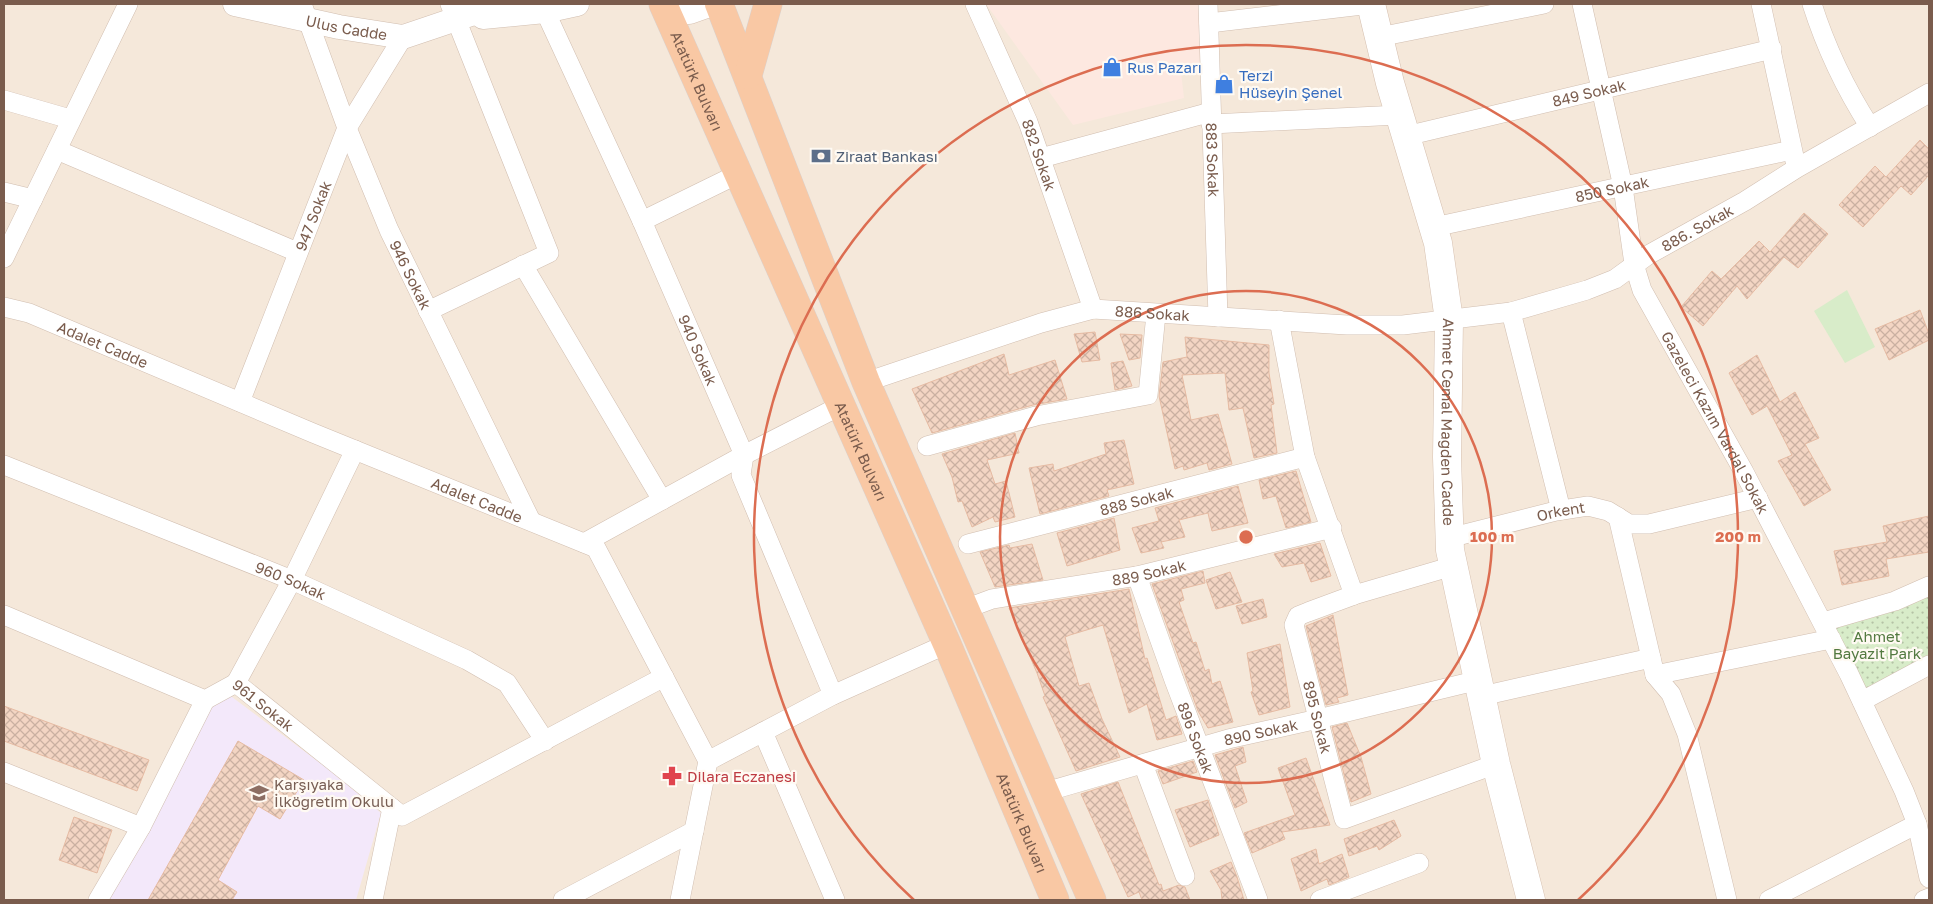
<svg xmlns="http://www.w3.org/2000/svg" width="1933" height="904" font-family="'Golos Text',sans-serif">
<defs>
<pattern id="park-dots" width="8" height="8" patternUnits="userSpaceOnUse" patternTransform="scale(1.25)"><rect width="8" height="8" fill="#d8ecc9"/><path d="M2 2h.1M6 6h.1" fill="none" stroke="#b4c2a5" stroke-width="1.8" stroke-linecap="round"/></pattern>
<pattern id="building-cross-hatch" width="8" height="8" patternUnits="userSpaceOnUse" patternTransform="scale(1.25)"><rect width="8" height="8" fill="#f3d5c3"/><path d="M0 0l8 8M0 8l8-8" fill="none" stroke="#cab0a1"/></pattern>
</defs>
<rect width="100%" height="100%" fill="#fdf6ec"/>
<path fill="#f5e8da" d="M4,4H1929V900H4Z"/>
<path fill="#fde8e0" d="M986,4H1201L1202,63L1181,72L1184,98L1073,125Z"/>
<path fill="#f3e8fa" d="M228,694L332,772L381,813L356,900H106L210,701Z"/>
<path fill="url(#park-dots)" d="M1929,586V657L1860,695L1823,622Z"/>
<path fill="#d8ecc9" d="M1847,290L1875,347L1845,363L1814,311Z"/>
<path fill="url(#building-cross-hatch)" stroke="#e6bba3" d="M1920,140L1929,149V175L1911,195L1901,186L1863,227L1839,205L1875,166L1886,177Z
M1804,213L1828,234L1798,268L1784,257L1747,299L1737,286L1703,326L1681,307L1712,271L1721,279L1759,241L1770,252Z
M1920,310L1929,334V340L1889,360L1875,329Z
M1095,332L1100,360L1082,362L1074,334Z
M1120,334L1142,335L1140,358L1129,360Z
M1185,337L1269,345V373L1274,404L1271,405L1277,453L1254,458L1243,408L1229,410L1225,373L1182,375L1191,420L1218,414L1232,464L1209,470L1207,463L1184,470L1183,466L1175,469L1159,396L1163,362L1187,357Z
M1004,354L1009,375L1055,360L1067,399L1033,405L932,433L912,389Z
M1757,355L1780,402L1795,392L1819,438L1805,444L1831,490L1804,506L1778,461L1792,455L1767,406L1752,415L1729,373Z
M1123,361L1132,386L1115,390L1111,363Z
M1015,433L1019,453L987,460L995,484L1006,481L1015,517L995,522L993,517L972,527L962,501L958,502L952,477L942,454Z
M1124,440L1134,484L1107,490L1109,496L1040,514L1029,468L1053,464L1054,471L1106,454L1104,443Z
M1296,471L1311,522L1286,528L1276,496L1263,499L1259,480Z
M1238,486L1248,523L1212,531L1208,513L1179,520L1185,537L1161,542L1164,548L1141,553L1132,528L1159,521L1155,508Z
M1929,516V552L1886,559L1889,576L1842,585L1834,551L1887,542L1883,526Z
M1114,518L1120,550L1067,566L1057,533Z
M1320,543L1331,576L1311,582L1304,563L1282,567L1274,554Z
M1032,544L1043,580L995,587L980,552L1009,545L1010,548Z
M1203,571L1205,583L1181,589L1184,600L1179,602L1193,643L1196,642L1205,671L1209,669L1212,684L1220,681L1233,722L1208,728L1198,711L1152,584Z
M1230,572L1242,602L1216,609L1206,580Z
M1129,589L1145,659L1147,658L1166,720L1176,716L1182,734L1157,740L1147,704L1129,713L1103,625L1070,635L1065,637L1079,686L1089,683L1102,719L1120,757L1076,771L1043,697L1045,696L1037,673L1009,608Z
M1263,599L1267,617L1242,624L1236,606Z
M1333,615L1348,695L1337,698L1339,702L1326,705L1306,626Z
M1280,644L1290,707L1259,715L1251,692L1253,691L1247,653Z
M4,706L149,760L137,791L4,741Z
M1347,723L1361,757L1371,794L1351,802L1332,727Z
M238,741L304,780L280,819L258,806L218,880L237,892L232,900H148Z
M1243,747L1246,762L1235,766L1247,802L1235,808L1215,755Z
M1306,758L1330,825L1282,832L1285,839L1252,853L1244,833L1295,815L1278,768Z
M1193,761L1197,772L1163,784L1158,771Z
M1118,782L1159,885L1161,884L1163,891L1179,885L1185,887L1190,900H1142L1139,892L1128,897L1081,794Z
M1208,800L1219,835L1190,847L1175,810Z
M74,817L112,830L97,873L59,860Z
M1394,820L1401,836L1379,850L1377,846L1349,856L1344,839Z
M1316,849L1319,864L1342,854L1349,877L1329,885L1327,879L1301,891L1291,859Z
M1231,862L1237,877L1244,900H1222L1221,890L1210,871Z"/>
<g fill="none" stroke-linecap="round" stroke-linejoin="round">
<defs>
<g id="minor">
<path id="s1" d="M302,4L347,128L389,230L531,521"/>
<path id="s2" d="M975,4L1028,122L1093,309"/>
<path id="s3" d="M1208,4L1218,317"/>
<path id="s4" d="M1582,4L1623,187L1634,264L1642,290L1744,472L1849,674L1904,791L1917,824L1929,878"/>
<path d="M1761,4L1795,161"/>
<path d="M1812,4C1826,48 1845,88 1870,127"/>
<path id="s5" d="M545,11L642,221L744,455L741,475L833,695"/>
<path d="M1209,23L1371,4"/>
<path d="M1379,37L1544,4"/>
<path d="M4,100L70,119"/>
<path d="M1211,124L1399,115"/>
<path id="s6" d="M1406,136L1772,49"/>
<path d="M57,150L297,252"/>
<path d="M1041,158L1211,112"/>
<path d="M4,192L33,199"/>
<path d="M642,221L740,173"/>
<path id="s7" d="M1434,227L1792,150"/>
<path d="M4,258L128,4"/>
<path d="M523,265L662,500"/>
<path id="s8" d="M4,307L29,313L313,433L596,548L708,761L680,900"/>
<path d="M428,311L549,253L450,4"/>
<path d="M1511,312L1561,510"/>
<path d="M1279,320L1305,457L1354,595"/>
<path id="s9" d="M866,382L1041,323L1093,309L1347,325H1403L1511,312L1587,290L1615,279L1648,255L1745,201L1797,168L1929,93"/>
<path id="s10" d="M240,402L347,128L403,37"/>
<path d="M927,446L1036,416L1148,395L1156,314"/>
<path id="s11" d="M4,465L292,580L467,660L507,683L545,741"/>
<path d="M1618,517L1655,675L1671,694L1687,734L1727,900"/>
<path id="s12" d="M1449,538L1556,511L1588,506L1608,511L1629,524H1649L1758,498"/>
<path d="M584,543L744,455L840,406"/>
<path id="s13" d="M968,544L1305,457"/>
<path id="s14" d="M1453,566L1354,595L1308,612L1298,616L1294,625L1344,819L1496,764"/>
<path id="s15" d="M1137,576L1174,680L1258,900"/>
<path id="s16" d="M965,609L992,599L1137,576L1332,528"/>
<path d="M4,615L205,700L236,683"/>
<path d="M1823,622L1895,601L1929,586"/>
<path d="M1655,675L1831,639"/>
<path id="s17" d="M236,683L402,816L664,677"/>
<path d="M236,683L292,580L355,450"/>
<path d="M1482,696L1651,658"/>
<path d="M1862,701L1929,665"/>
<path d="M763,732L835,900"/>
<path d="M708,761L833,695L947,644"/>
<path d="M1143,764L1185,876"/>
<path d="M4,772L141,827"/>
<path id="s18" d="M1045,792L1228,739L1318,719L1479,680"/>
<path d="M98,900L141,827L205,700"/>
<path d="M373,900L392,808"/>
<path d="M563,900L694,831"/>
<path d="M1320,900L1419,863"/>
<path d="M1769,900L1917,824"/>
<path d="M1924,900L1929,898"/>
</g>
<g id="tertiary">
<path id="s19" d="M235,4L339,27L403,37L501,4"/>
<path d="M483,17L545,11L577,4"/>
</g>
<g id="secondary">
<path id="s20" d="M1371,4L1390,83L1438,243L1449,320L1447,457L1450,550L1496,764L1531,900"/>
<path d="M666,8L689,10L706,4"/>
</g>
<g id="trunk">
<path id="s21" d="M663,4L947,644L1055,900"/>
<path d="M719,4L866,382L1092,900"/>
<path d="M748,75L768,4"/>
</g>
</defs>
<use href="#minor" stroke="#d1beb0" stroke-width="20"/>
<use href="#tertiary" stroke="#d1beb0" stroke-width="25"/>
<use href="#secondary" stroke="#d6c0b0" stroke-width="29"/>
<use href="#trunk" stroke="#dad1cd" stroke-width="29"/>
<use href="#minor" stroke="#fff" stroke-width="19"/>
<use href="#tertiary" stroke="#fff" stroke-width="24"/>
<use href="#secondary" stroke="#fff" stroke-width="28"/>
<use href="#trunk" stroke="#f9c8a4" stroke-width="28"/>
</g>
<g fill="none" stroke="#dc6d51" stroke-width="2.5">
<circle cx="1246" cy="537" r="246"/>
<path d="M914 900A492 492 0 1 1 1578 900"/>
</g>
<defs>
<symbol id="shop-bare" viewBox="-9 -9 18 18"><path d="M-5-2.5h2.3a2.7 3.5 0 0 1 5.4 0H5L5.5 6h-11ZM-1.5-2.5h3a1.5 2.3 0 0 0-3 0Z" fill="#3f7fe0" stroke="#fffaf3" stroke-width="2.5" paint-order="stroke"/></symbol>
<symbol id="bank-bare" viewBox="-9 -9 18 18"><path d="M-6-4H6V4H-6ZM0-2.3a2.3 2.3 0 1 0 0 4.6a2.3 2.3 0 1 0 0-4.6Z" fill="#5c6f8a" stroke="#fffaf3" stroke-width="2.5" paint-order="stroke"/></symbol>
<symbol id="pharmacy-bare" viewBox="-9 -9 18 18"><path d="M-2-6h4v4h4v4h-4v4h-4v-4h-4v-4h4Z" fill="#e0444e" stroke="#fffaf3" stroke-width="2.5" paint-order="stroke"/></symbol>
<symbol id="school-bare" viewBox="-9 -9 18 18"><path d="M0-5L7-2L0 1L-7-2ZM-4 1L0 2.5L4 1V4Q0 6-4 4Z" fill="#8d6e63" stroke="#fffaf3" stroke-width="2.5" paint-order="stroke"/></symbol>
</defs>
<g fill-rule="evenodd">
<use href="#shop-bare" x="1098" y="53" width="28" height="28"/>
<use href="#shop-bare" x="1210" y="70" width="28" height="28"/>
<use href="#bank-bare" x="807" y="142" width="28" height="28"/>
<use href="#pharmacy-bare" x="658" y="762" width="28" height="28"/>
<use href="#school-bare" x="245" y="779" width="28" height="28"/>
</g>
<g text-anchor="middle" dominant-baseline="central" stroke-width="4.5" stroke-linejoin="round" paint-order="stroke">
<g font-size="15" fill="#7a5c4d" stroke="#fffaf3">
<text stroke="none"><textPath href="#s19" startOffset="114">Ulus Cadde</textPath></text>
<text stroke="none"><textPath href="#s21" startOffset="84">Atatürk Bulvarı</textPath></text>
<text stroke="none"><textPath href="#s6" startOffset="188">849 Sokak</textPath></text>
<text stroke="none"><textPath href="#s2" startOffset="164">882 Sokak</textPath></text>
<text stroke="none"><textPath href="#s3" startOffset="156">883 Sokak</textPath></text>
<text stroke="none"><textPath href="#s7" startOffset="182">850 Sokak</textPath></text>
<text stroke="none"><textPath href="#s10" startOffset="200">947 Sokak</textPath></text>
<text stroke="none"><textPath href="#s9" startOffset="864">886. Sokak</textPath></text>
<text stroke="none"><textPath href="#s1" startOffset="292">946 Sokak</textPath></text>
<text stroke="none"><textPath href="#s9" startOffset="298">886 Sokak</textPath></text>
<text stroke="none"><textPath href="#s8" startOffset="106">Adalet Cadde</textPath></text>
<text stroke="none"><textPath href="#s5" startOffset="372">940 Sokak</textPath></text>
<text stroke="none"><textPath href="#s20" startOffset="428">Ahmet Cemal Mağden Cadde</textPath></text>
<text stroke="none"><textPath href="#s4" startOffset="444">Gazeleci Kazım Vardal Sokak</textPath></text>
<text stroke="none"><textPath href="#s21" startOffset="489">Atatürk Bulvarı</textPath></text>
<text stroke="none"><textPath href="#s8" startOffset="511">Adalet Cadde</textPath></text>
<text stroke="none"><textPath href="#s13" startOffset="174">888 Sokak</textPath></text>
<text stroke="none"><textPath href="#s12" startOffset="115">Orkent</textPath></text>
<text stroke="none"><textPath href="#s16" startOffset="188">889 Sokak</textPath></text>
<text stroke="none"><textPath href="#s11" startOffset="309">960 Sokak</textPath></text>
<text stroke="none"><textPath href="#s17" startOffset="35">961 Sokak</textPath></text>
<text stroke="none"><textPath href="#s14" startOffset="268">895 Sokak</textPath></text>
<text stroke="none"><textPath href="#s18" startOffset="224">890 Sokak</textPath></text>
<text stroke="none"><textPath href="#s15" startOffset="172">896 Sokak</textPath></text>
<text stroke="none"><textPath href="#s21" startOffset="894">Atatürk Bulvarı</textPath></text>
</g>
<g font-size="15" fill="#366cbe" stroke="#fffaf3" text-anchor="start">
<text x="1127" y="67">Rus Pazarı</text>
<text x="1239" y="75">Terzi<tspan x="1239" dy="17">Hüseyin Şenel</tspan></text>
</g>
<g font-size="15" fill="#4e5e75" stroke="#fffaf3" text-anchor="start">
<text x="836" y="156">Ziraat Bankası</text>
</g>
<g font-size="15" fill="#537a41" stroke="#fffaf3">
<text x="1877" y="636">Ahmet<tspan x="1877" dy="17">Bayazit Park</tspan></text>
</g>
<g font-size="15" fill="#be3a42" stroke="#fffaf3" text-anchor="start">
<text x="687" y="776">Dilara Eczanesi</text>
</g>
<g font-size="15" fill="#785e54" stroke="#fffaf3" text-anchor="start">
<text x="274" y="784">Karşıyaka<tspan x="274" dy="17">İlköğretim Okulu</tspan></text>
</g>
</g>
<circle cx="1246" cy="537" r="8" fill="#dc6d51" stroke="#fffaf3" stroke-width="2.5"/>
<g font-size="15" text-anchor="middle" font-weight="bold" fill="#dc6d51" stroke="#fffaf3" stroke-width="4.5" stroke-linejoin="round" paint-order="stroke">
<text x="1492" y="542">100 m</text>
<text x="1738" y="542">200 m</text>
</g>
<rect width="1933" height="904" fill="none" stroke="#7a5c4d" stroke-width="10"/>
</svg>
